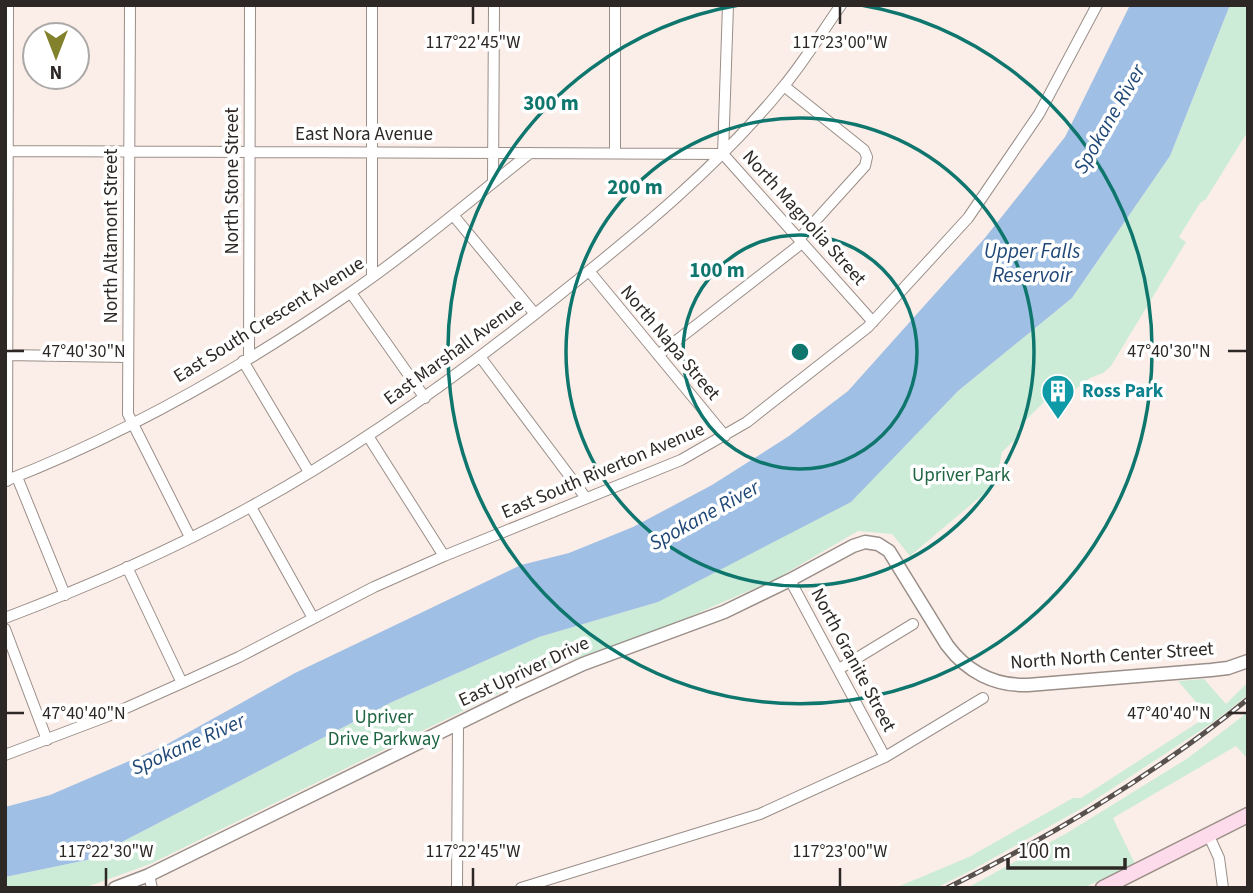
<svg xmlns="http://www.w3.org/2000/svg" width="1253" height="893" font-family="'Source Sans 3',sans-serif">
<rect width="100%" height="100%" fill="#fbeee8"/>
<path fill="#ccecd7" d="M1230,5H1248V131L1206,199L1200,203L1179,237L1186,242L1111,366L1103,373L1090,378L1072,392L1063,383L1017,429L1021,434L1002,452L997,477L987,491L910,556L892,534L858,531L776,579L673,624L555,666L150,864L84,888H5V877L87,860L392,702L539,637L658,602L958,391L1072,298L1170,156Z
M1204,679L1226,704L1248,682V695L1212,723L1084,807L974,869L936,888H895L969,857L1073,798H1081L1208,716L1178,681Z
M1248,712V759L1236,746L1113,818L1135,864L1083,888H967L1067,833L1188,758Z"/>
<path fill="#a0bfe4" d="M1130,5H1230L1170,156L1072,298L958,391L851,502L658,602L539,637L392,702L87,860L5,877V807L50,795L162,747L295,673L521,565L569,553L633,527L712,485L789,436L848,391L984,239L1065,137Z"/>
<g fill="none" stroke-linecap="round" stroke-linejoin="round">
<defs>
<path id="minor" d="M130,5L128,414L190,537
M728,5L723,154L873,322
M784,86L864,150L867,157L865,166L799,239
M5,151L723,154
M615,153V5
M493,182L494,5
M453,215L535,314
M589,271L725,436
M372,277V5
M351,293L425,398
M5,355L127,357
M658,355L802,243
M249,358L250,5
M481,358L586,498
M243,361L309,472
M368,436L444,556
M17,477L65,595
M5,481C126,434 243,367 350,293C412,250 471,200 530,153
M7,481L8,5
M251,507L313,618
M127,567L182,683
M790,580L885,757
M5,618C89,586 172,550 250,507C360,447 462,373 559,295C638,232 719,166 783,87C804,62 822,32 841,5
M5,629L47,740
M839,669L913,624
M5,755L108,716L182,683L239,657L374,587L444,556L681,460L747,422L868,327L968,218L1039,114L1097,5
M1209,836L1219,858L1223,888
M149,875L152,888
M457,888L458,724
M521,888L760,814L885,757L983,698"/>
<path id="tertiary" d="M115,888L149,875L516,695L583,664L724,612L790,580L853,546L865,542L878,544L889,551L947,645C967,672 995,686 1028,685L1211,670L1228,668L1248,661"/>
<path id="secondary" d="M1103,888L1248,815"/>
</defs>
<use href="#minor" stroke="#9a8e88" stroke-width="12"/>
<use href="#tertiary" stroke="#9a8e88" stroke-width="15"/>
<use href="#secondary" stroke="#9a8e88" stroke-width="17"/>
<use href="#minor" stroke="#fff" stroke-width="10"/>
<use href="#tertiary" stroke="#fff" stroke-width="12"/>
<use href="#secondary" stroke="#fedbea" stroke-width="14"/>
<defs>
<path id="rail" d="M947,888C1052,836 1157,773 1248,699"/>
</defs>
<use href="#rail" stroke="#58514e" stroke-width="5"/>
<use href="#rail" stroke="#fff" stroke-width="2.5" stroke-dasharray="8" stroke-linecap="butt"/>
</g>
<path fill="none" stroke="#2d2825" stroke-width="2.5" d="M473,7V24M840,7V24M7,351H24M1228,351H1246M7,713H24M1228,713H1246M106,868V886M473,868V886M840,868V886"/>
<g fill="none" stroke="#0f766e" stroke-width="3.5">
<circle cx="800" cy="352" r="117"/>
<circle cx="800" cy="352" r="234"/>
<path d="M861 5A352 352 0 1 1 739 5"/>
</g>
<defs>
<symbol id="building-pin" viewBox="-11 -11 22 30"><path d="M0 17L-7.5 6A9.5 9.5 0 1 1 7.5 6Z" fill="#0f9aa8" stroke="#fff"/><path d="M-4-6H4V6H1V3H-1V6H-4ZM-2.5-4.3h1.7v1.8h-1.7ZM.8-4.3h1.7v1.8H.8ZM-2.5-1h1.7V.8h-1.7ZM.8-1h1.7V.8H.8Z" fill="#fff"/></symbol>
</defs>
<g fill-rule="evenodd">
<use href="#building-pin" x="1039" y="372" width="38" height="52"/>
</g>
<g text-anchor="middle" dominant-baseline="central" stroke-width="7" stroke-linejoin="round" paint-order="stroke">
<g font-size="19" fill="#2d2825" stroke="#fff">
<text x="364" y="134">East Nora Avenue</text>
<text transform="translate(232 181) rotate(-90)">North Stone Street</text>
<text transform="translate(804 218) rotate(48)">North Magnolia Street</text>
<text transform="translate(111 236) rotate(-90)">North Altamont Street</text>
<text transform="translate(269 320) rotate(-32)">East South Crescent Avenue</text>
<text transform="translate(670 343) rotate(50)">North Napa Street</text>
<text transform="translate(454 352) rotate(-36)">East Marshall Avenue</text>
<text transform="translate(603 471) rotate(-23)">East South Riverton Avenue</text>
<text transform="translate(1112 656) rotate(-4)">North North Center Street</text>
<text transform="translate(853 660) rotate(62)">North Granite Street</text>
<text transform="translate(524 672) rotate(-25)">East Upriver Drive</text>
</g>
<g font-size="19" font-weight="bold" fill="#0d838f" stroke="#fff" text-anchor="start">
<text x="1082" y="391">Ross Park</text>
</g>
<g font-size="19" fill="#1d6541" stroke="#fff">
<text x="961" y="475">Upriver Park</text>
<text x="384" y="717">Upriver<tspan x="384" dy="22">Drive Parkway</tspan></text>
</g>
<g font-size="21" font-style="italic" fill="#1e4777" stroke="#fff">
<text transform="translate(1109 119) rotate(-60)">Spokane River</text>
<text x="1032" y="251">Upper Falls<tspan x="1032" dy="24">Reservoir</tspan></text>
<text transform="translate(704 515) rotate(-29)">Spokane River</text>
<text transform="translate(188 744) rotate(-24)">Spokane River</text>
</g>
</g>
<g font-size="18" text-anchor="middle" fill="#2d2825" stroke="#fff" stroke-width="7" stroke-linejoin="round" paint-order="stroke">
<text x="473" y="48">117°22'45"W</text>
<text x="840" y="48">117°23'00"W</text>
<text x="1169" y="357">47°40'30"N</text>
<text x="84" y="357">47°40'30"N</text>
<text x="1169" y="719">47°40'40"N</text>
<text x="84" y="719">47°40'40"N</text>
<text x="106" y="857">117°22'30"W</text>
<text x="473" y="857">117°22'45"W</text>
<text x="840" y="857">117°23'00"W</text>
</g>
<circle cx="800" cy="352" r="10" fill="#0f766e" stroke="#fff" stroke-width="3.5"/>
<g font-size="21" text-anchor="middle" font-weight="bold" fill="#0f766e" stroke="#fff" stroke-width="7" stroke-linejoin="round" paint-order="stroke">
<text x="551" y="110">300 m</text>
<text x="635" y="194">200 m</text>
<text x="717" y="277">100 m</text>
</g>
<rect width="1253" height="893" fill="none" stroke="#2d2825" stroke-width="14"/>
<g transform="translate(56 56) rotate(180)"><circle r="33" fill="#ffffff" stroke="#aba9a8" stroke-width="2"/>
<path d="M0-5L12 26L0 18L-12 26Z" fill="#81822b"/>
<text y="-10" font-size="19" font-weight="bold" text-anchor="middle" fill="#2d2825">N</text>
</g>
<path d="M1008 858v10h117v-10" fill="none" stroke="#2d2825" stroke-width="3.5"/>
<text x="1018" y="858" font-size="21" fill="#2d2825" stroke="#ffffff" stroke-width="5" paint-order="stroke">100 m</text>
</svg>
